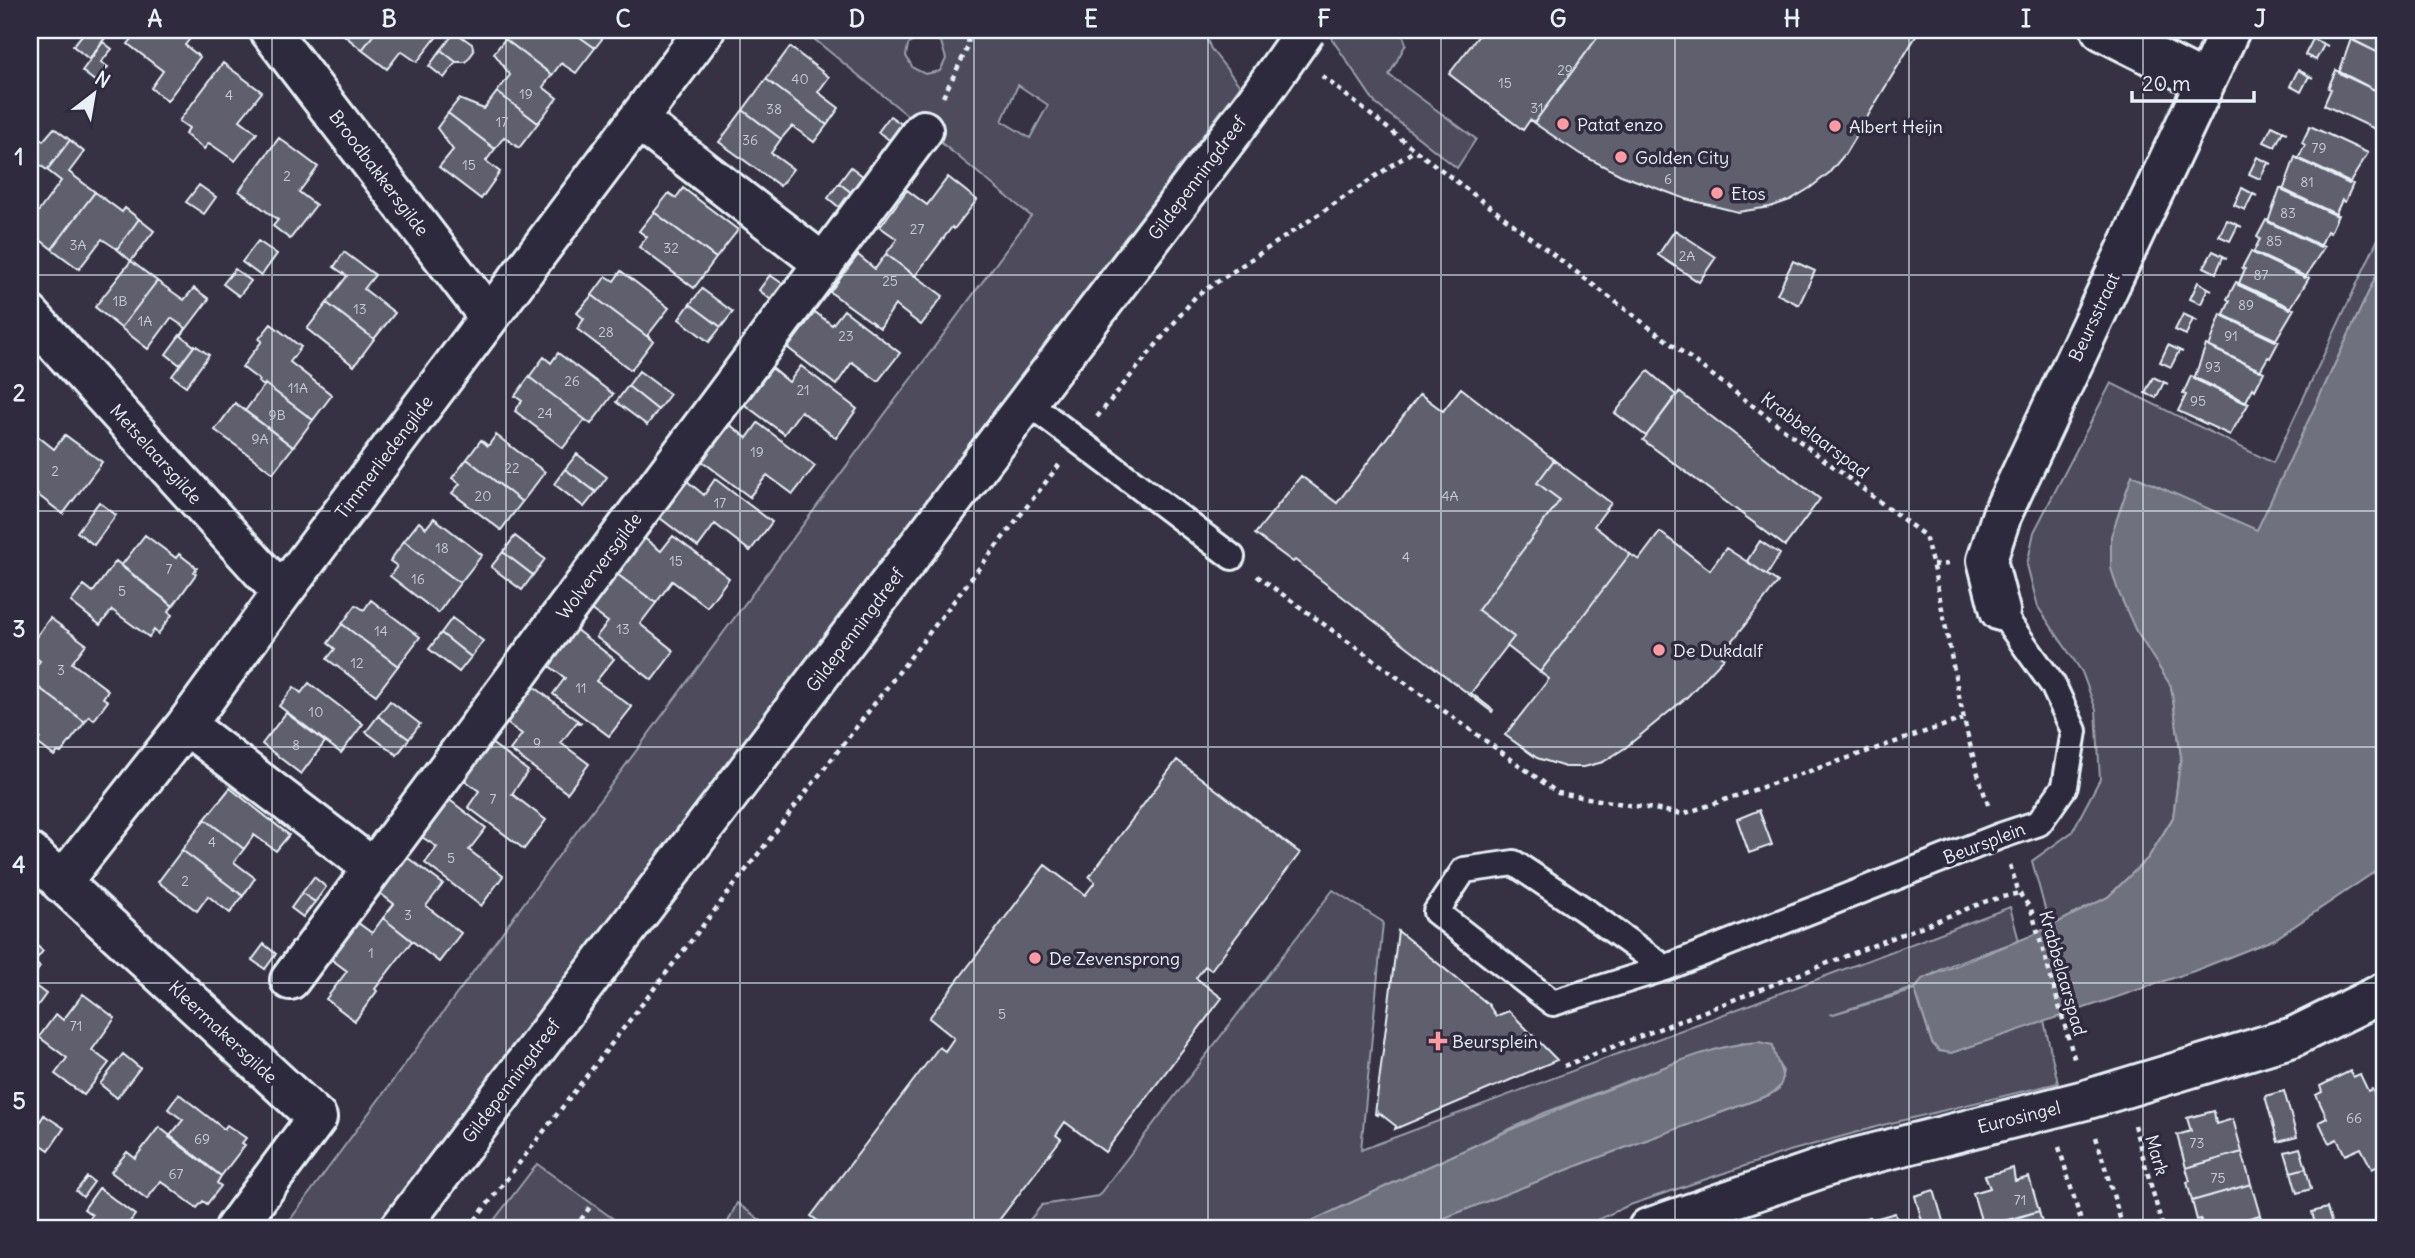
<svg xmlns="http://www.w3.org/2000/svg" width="2415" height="1258" font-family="Delius,sans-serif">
<rect width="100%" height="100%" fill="#363244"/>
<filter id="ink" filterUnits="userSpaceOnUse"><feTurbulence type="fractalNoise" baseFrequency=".0143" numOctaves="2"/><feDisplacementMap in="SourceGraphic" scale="14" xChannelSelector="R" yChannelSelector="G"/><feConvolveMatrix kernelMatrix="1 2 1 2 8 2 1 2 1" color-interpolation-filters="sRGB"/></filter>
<g filter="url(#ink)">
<path fill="#4d4b5c" stroke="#9a9eaa" stroke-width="2" fill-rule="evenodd" d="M803,30H1203L1211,49L1240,86L377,1228H284L1031,216ZM917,37L931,38L941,42L946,59L940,71L925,74L913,68L906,56L908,45ZM1018,85L1048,105L1030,138L1002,121Z
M1339,30H1401L1406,44L1389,75L1476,139L1457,168L1376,104L1332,39Z
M2385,224V257L2257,531L2132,475L2135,629L2171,686L2181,756L2173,817L2148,858L2108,897L2050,927L2032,861L2072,832L2100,779L2096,710L2082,672L2038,607L2027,565L2034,532L2111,383L2273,463Z
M1333,890L1383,922L1361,1150L2010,907L2019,941C1996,949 1928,968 1917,987L1830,1015L1915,990L1932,1043L1951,1053L2044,1021L2058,1083L1883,1125L1786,1152L1627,1206L1580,1228H1419L1597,1158L1769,1095L1779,1089L1783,1071L1774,1058L1743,1043L1677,1062L1544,1113L1297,1228H1023L1042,1205L1098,1196Z
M537,1164L626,1228H488Z
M737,1203L771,1228H725Z"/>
<path fill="#70717f" stroke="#a0a4af" stroke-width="2" d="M2385,257V860L2376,871L2275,939L2194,971L1951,1053L1939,1051L1932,1043L1915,990L1922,979L2033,935L2108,897L2148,858L2173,818L2181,756L2171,686L2135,629L2118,591L2111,568V536L2132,475L2257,530Z
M1759,1042L1773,1045C1775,1067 1795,1080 1769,1095L1597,1158L1419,1228H1297C1406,1177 1514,1125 1627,1082C1667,1066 1716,1044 1759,1042Z"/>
<path fill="#605e6e" stroke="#e8f1f8" stroke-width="2" d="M86,30H111L89,59L73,46Z
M139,30H197L185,45L200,57L167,101L151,88L163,71L128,44Z
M338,30H377L362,50Z
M377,30H442L417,62L401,51L387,69L362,50Z
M512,30H570L595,48L576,73L561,63L552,75L505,39Z
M570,30H609L595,48Z
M1483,30H1603L1534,123L1530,120L1523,130L1449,74Z
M1603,30H1906L1916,36L1845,154L1829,173L1810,188L1790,200L1770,207L1738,212L1686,199L1621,175L1580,154L1534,123Z
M2359,30H2385V56L2354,41Z
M455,32L472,44L474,51L466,62H456L441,50Z
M505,39L552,75L543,87L557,98L538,123L497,92L510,75L494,53Z
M2313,39L2328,46L2324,45L2316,60L2305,55Z
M2351,39L2385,56V95L2339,73Z
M103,42L112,49L101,62L108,67L96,82L82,71Z
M790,47L829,77L818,92L839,108L827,125L766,79Z
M441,50L456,62L444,78L429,66Z
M223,63L262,92L240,120L257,133L235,161L209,143L204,149L185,134L189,128L179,121Z
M2298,70L2313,78L2309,76L2301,92L2290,86Z
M2336,70L2385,95V115L2383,113L2375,129L2324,105L2331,89L2328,88Z
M766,79L827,125L814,142L792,126L781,139L743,110Z
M497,92L538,123L519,148L504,137L495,149L448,113L459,99L484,109Z
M743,110L781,139L771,153L793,169L780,186L719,142Z
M448,113L495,149L486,161L500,172L481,199L439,167L453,150L437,128Z
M890,116L903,125L891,141L878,132Z
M2272,126L2287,133L2283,131L2275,147L2264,142Z
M2310,126L2368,153L2349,184L2298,159L2305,145L2302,143Z
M54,128L70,140L47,170L33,160L30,164V131L43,141Z
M279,138L318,167L299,192L316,205L290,239L273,226L278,220L239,191Z
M70,140L84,152L69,172L95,192L52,249L30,232V223L61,181L47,170Z
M2257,157L2272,164L2268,163L2260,179L2249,174Z
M2295,157L2353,184L2345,202L2342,200L2335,215L2283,191Z
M851,167L864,177L852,193L839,183Z
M948,177L977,200L954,229L952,227L915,276L886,254L897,239L880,227L907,190L927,205Z
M839,183L852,193L840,208L828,198Z
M199,185L216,197L204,214L186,202Z
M683,188L738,230L716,258L654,212L669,193L676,198Z
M2242,188L2257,196L2253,194L2245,210L2234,205Z
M2280,188L2338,215L2330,233L2327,231L2320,247L2268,222Z
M95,192L122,212L125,208L139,219L117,249L102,239L79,269L52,249Z
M654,212L716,258L694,288L639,247L647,237L639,231Z
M139,219L154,231L131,261L117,249Z
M2227,220L2242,227L2238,225L2230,241L2219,236Z
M2266,220L2324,247L2305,278L2253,253L2260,239L2257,237Z
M1675,230L1716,257L1699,282L1658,255Z
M258,241L277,254L261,276L242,262Z
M2213,251L2227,258L2223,257L2216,273L2204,267Z
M2251,251L2309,278L2290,309L2238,285L2245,269L2242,268Z
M344,252L375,275L364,289L395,313L374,339L327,303L347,276L334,267Z
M886,254L943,296L921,325L895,305L880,328L830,292L858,255L875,269Z
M131,261L157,281L121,328L95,307Z
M1793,261L1815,271L1799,305L1777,294Z
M235,269L251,281L239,296L223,284Z
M621,271L669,308L648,335L653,341L592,295L606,276L614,281Z
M770,275L783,284L771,300L759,290Z
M157,281L184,300L194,288L209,299L181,336L186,328L171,318L148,349L121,328Z
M2198,282L2212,290L2208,288L2201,304L2190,299Z
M2236,282L2294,309L2275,341L2223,316L2230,301L2227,299Z
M702,289L733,312L721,327L690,304Z
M592,295L653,341L631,370L577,329L584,319L577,313Z
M327,303L374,339L354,366L307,329Z
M690,304L721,327L709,342L679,319Z
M844,310L900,353L878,381L852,362L836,385L788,348L815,312L832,325Z
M2183,314L2198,321L2193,319L2186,335L2175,330Z
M2221,314L2279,341L2270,358L2268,357L2260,371L2209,347Z
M271,324L301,347L290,362L332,395L313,420L265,384L264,386L258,382L259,380L242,367L262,341L259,339Z
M180,335L194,346L180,365L166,354Z
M195,345L209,355L186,386L172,376Z
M2168,345L2183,352L2179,351L2171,367L2160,362Z
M2206,345L2264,372L2255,390L2253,388L2245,403L2194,379Z
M558,353L613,394L591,424L529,377L544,357L551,363Z
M801,366L857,409L836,438L801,411L784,434L745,405L772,368L789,382Z
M639,371L670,394L658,410L628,386Z
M1648,371L1676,395L1646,436L1615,413Z
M2191,376L2249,403L2230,435L2178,411L2186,395L2183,394Z
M529,377L591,424L585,420L563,448L515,411L522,401L515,396Z
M2153,377L2168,384L2164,382L2156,398L2145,393Z
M265,384L313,420L293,447L245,411Z
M628,386L658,410L647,425L616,402Z
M1461,388L1554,460L1537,483L1560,500L1478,610L1514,637L1471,693L1493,710L1492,712L1295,560L1293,562L1255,534L1301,476L1337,503L1420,394L1443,411Z
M1679,392L1820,499L1785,546L1643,440Z
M235,403L293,447L273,473L215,430Z
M758,423L815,466L793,494L767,475L750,496L751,498L702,461L730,425L747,438Z
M30,430L54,449L65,435L102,462L63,514L30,489Z
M496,435L545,472L522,502L467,459L481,440L488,446Z
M577,454L607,477L596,492L565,469Z
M467,459L522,502L501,530L452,493L460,484L452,478Z
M1554,460L1611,503L1594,526L1630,554L1540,672L1507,646L1514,637L1478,610L1560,500L1537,483Z
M565,469L596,492L584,507L554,484Z
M715,479L772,522L750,551L715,524L698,547L660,518L687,481L704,495Z
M99,502L116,515L94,545L77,532Z
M434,518L482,555L460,583L404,541L419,522L426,528Z
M1660,532L1710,570L1726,548L1778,582L1721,656L1724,658L1687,697L1625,748L1603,762L1584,767H1565L1537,758L1505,735L1549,679L1540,672L1630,554L1639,560Z
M145,535L176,558L179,554L197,568L194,572L196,574L173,606L121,566Z
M515,536L545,559L533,575L503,552Z
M673,536L729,578L707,607L672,581L656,603L617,574L644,538L661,551Z
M404,541L460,583L438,613L390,576L397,566L390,561Z
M1760,541L1780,554L1767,575L1747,561Z
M503,552L533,575L522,590L491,567Z
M116,561L173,606L168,612L172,615L158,634L154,630L149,637L112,610L100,625L71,602L84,585L93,592Z
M617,574L656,603L640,624L674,651L652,680L596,637L608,622L590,609Z
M371,600L420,637L398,666L342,624L356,605L364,610Z
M50,618L86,644L72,663L108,690L103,698L108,701L94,720L89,716L85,722L30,681V675L40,661L30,653V645Z
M452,618L483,641L471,657L441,633Z
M342,624L398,666L376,695L327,659L335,649L328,643Z
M575,629L614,659L596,681L632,707L609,736L553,694L565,678L548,665Z
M441,633L471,657L459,672L429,649Z
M30,681L85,722L61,753L58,752L54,756L36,742L40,738L30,730Z
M309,683L363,724L341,753L279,706L294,687L301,693Z
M532,685L581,723L580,724L577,722L561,743L589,764L567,793L510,750L522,734L505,722Z
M390,701L420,724L409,739L378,716Z
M286,713L325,742L301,774L262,744Z
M378,716L409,739L397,755L366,732Z
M490,742L528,771L512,794L546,820L524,849L468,807L479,791L462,778Z
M1177,760L1300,853L1211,970L1205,966L1196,978L1222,998L1105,1152L1065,1122L1056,1135L1061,1139L993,1228H828L811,1216L939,1047L945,1051L954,1038L929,1018L1045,865L1085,895L1095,882L1089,877Z
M230,788L289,835L276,851L254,835L244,849L205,819Z
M447,798L486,828L469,850L503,876L481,906L425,863L437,847L419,835Z
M1759,810L1772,845L1749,853L1737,819Z
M205,819L244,849L234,862L255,878L243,896L182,850Z
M182,850L243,896L230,913L208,896L197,911L158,882Z
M404,855L443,884L426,906L461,933L439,962L383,918L394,904L377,891Z
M314,877L326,887L315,902L302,893Z
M302,893L315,902L303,917L291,908Z
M383,918L412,941L375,989L377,991L355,1021L326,999L347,971L327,956L354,920L372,933Z
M1398,931L1488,1004L1496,1016L1509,1011L1557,1060L1395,1129L1396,1126L1378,1112V1115L1375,1114Z
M30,940L43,951L34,962L40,967L30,981Z
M264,944L276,954L265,969L252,960Z
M30,982L46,994L30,1016Z
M83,994L115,1018L92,1050L109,1063L84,1095L55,1074L67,1058L39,1037L56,1014L63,1020Z
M123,1054L140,1068L117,1098L100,1084Z
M2350,1071L2353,1077L2360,1074L2368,1091L2372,1089L2376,1097L2385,1093V1163L2372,1169L2361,1148L2345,1155L2337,1139L2329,1143L2319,1122L2327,1118L2316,1095L2322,1092L2320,1086Z
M2284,1091L2297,1137L2278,1142L2265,1096Z
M179,1094L224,1129L227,1125L246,1138L242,1143L245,1145L221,1176L169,1137L183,1120L168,1109Z
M2214,1111L2216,1124L2233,1119L2242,1152L2186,1168L2177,1135L2191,1131L2187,1118Z
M44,1115L64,1128L49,1150L30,1137Z
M159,1127L221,1176L217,1183L221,1186L207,1204L203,1201L197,1208L161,1181L147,1199L111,1172L127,1152L135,1158Z
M30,1140L40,1148L30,1161Z
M2300,1148L2306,1168L2291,1172L2285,1152Z
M2242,1152L2251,1184L2192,1201L2187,1182L2190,1181L2186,1168Z
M2013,1168L2015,1181L2029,1177L2039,1211L1983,1227L1973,1193L1990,1188L1985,1176Z
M2306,1168L2311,1189L2297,1193L2291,1172Z
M87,1177L94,1182L83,1197L76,1191Z
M2251,1184L2260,1215L2216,1228H2203L2201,1219L2197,1220L2192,1201Z
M99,1188L135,1215L125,1228H82L92,1215L84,1209Z
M1934,1190L1945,1228H1924L1915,1196Z
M2327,1208L2333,1228H2316L2312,1212Z
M2039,1211L2042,1223H2045L2047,1228H1983Z
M1895,1213L1899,1228H1830L1870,1217L1871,1220Z
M2260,1215L2264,1228H2216Z"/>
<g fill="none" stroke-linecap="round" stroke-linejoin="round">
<defs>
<path id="service" d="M1027,402L1232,557
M1665,968L1553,1003L1436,912L1464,870L1514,863L1583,909L1665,968L2000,836L2039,823L2065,786L2074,731L2053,685L2000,611"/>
<path id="minor" d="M269,30L489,317
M2101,30L2204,82
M638,120L824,264
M30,315L282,593
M2000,611L1987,560L2002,514L2230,30
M186,725L373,868
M30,853L317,1118L235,1228
M61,883L186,725L282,593L705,30
M290,980L923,130
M1648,1228L1843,1161L2085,1100L2293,1037L2385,992"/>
<path id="tertiary" d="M400,1228L1256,101"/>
</defs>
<use href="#service" stroke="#e8f1f8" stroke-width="30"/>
<use href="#minor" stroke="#e8f1f8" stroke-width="44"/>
<use href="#tertiary" stroke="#e8f1f8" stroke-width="44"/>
<path stroke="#e8f1f8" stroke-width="4.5" stroke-dasharray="5 5" stroke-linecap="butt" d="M1322,76L1415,150L1925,536C1950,626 1957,720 1989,807
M943,97L968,47L969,30
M1097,417L1196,296L1415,150
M1933,565L1950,564
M1257,576L1558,793L1683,814L1963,719
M2010,865L2019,893L2031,909L2075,1061
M1564,1066L1987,901L2019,893
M2134,1125L2163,1228
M2096,1137L2123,1228
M2059,1147L2083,1228
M469,1228L1059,465
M575,1228L592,1204"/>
<use href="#service" stroke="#2f2a3d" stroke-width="24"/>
<use href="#minor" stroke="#2f2a3d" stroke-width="38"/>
<use href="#tertiary" stroke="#2f2a3d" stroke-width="38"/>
<defs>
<path id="tertiary-bridge" d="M1256,101L1306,30"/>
</defs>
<use href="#tertiary-bridge" stroke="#e8f1f8" stroke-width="44" stroke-linecap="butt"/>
<use href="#tertiary-bridge" stroke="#2f2a3d" stroke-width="38"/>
</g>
</g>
<path fill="none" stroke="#e8f1f8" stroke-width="2" stroke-opacity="0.55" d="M272,30V1228M506,30V1228M740,30V1228M974,30V1228M1208,30V1228M1441,30V1228M1675,30V1228M1909,30V1228M2143,30V1228M30,275H2385M30,511H2385M30,747H2385M30,983H2385"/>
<g fill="#ff9aa2" stroke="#2f2a3d" stroke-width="2.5">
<circle cx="1563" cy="124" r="7"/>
<circle cx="1835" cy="126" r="7"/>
<circle cx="1621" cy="157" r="7"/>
<circle cx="1717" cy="193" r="7"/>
<circle cx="1659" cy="650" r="7"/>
<circle cx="1035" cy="958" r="7"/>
<path d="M1434.5 1030.5h7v7h7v7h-7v7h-7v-7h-7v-7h7z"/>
</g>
<g text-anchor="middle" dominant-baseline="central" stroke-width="7" stroke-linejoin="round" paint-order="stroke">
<g font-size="14" fill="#c6ccd6">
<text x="1565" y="70">29</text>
<text x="800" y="79">40</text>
<text x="1505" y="83">15</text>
<text x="526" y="94">19</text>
<text x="229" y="95">4</text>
<text x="1537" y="108">31</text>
<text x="774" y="109">38</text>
<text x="502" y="122">17</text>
<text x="750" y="140">36</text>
<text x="2319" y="148">79</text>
<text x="469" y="165">15</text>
<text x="287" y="176">2</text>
<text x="1668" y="179">6</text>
<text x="2307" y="182">81</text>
<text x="2288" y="213">83</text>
<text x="917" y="229">27</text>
<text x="2274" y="241">85</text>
<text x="78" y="245">3A</text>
<text x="671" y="248">32</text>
<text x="1687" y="256">2A</text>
<text x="2261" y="275">87</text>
<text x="890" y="281">25</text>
<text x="120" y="301">1B</text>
<text x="2246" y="305">89</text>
<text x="360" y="309">13</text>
<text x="145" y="321">1A</text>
<text x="606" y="332">28</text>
<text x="846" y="336">23</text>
<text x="2231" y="336">91</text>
<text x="2213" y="367">93</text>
<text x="572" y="381">26</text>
<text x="298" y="388">11A</text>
<text x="803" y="390">21</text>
<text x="2198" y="401">95</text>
<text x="545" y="413">24</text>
<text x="277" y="415">9B</text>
<text x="260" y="439">9A</text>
<text x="757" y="452">19</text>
<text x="512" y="468">22</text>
<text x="55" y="471">2</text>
<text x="483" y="496">20</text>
<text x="1450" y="496">4A</text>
<text x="720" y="503">17</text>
<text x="442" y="548">18</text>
<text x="1406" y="557">4</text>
<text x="676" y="561">15</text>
<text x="169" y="569">7</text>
<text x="418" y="579">16</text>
<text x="122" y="591">5</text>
<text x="623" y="629">13</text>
<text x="381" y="631">14</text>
<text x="357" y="663">12</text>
<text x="61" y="670">3</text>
<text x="581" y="688">11</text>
<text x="316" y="712">10</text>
<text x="537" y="743">9</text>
<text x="296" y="745">8</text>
<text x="493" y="799">7</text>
<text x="212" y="842">4</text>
<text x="451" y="858">5</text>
<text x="185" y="881">2</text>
<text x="408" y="915">3</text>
<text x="371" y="953">1</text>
<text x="1002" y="1014">5</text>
<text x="76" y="1026">71</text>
<text x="2354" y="1118">66</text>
<text x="202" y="1139">69</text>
<text x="2197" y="1143">73</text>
<text x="176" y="1174">67</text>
<text x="2218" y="1178">75</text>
<text x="2020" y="1200">71</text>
</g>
<g font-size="18" fill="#e8f1f8" stroke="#2f2a3d" text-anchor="start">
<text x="1577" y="124">Patat enzo</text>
<text x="1849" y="126">Albert Heijn</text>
<text x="1635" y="157">Golden City</text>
<text x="1731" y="193">Etos</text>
<text x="1673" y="650">De Dukdalf</text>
<text x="1049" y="958">De Zevensprong</text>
<text x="1452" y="1041">Beursplein</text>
</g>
<g font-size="18" fill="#e8f1f8" stroke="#2f2a3d">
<text transform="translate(379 173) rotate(53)">Broodbakkersgilde</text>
<text transform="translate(1197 178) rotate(-53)">Gildepenningdreef</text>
<text transform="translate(2094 317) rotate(-65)">Beursstraat</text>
<text transform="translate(1815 435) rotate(37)">Krabbelaarspad</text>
<text transform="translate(156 454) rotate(48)">Metselaarsgilde</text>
<text transform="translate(384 457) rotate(-53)">Timmerliedengilde</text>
<text transform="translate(599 566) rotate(-53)">Wolverversgilde</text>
<text transform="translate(855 630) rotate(-53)">Gildepenningdreef</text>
<text transform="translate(1984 843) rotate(-21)">Beursplein</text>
<text transform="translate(2063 973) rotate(74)">Krabbelaarspad</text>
<text transform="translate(223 1032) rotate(43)">Kleermakersgilde</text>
<text transform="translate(511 1081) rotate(-53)">Gildepenningdreef</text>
<text transform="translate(2019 1117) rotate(-14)">Eurosingel</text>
<text transform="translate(2157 1155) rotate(74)">Mark</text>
</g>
</g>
<rect width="2415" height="1258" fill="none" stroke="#2f2a3d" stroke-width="77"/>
<g transform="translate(94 94) rotate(31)" stroke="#2f2a3d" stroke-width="5" paint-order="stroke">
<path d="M0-5L12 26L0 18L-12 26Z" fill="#e8f1f8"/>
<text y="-10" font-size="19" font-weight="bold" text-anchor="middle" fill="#e8f1f8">N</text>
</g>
<path d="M2132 91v10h122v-10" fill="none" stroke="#e8f1f8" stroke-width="3.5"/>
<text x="2142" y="91" font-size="21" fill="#e8f1f8" stroke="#2f2a3d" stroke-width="5" paint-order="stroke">20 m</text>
<rect x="38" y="38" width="2338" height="1182" fill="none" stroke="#e8f1f8" stroke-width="2.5"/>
<g font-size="23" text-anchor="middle" font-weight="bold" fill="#e8f1f8">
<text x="155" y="27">A</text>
<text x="389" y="27">B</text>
<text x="623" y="27">C</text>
<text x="857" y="27">D</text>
<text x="1091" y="27">E</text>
<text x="1324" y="27">F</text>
<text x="1558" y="27">G</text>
<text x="1792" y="27">H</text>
<text x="2026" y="27">I</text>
<text x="2260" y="27">J</text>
<text x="19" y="165">1</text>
<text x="19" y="401">2</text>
<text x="19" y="637">3</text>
<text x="19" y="873">4</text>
<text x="19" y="1109">5</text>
</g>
</svg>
